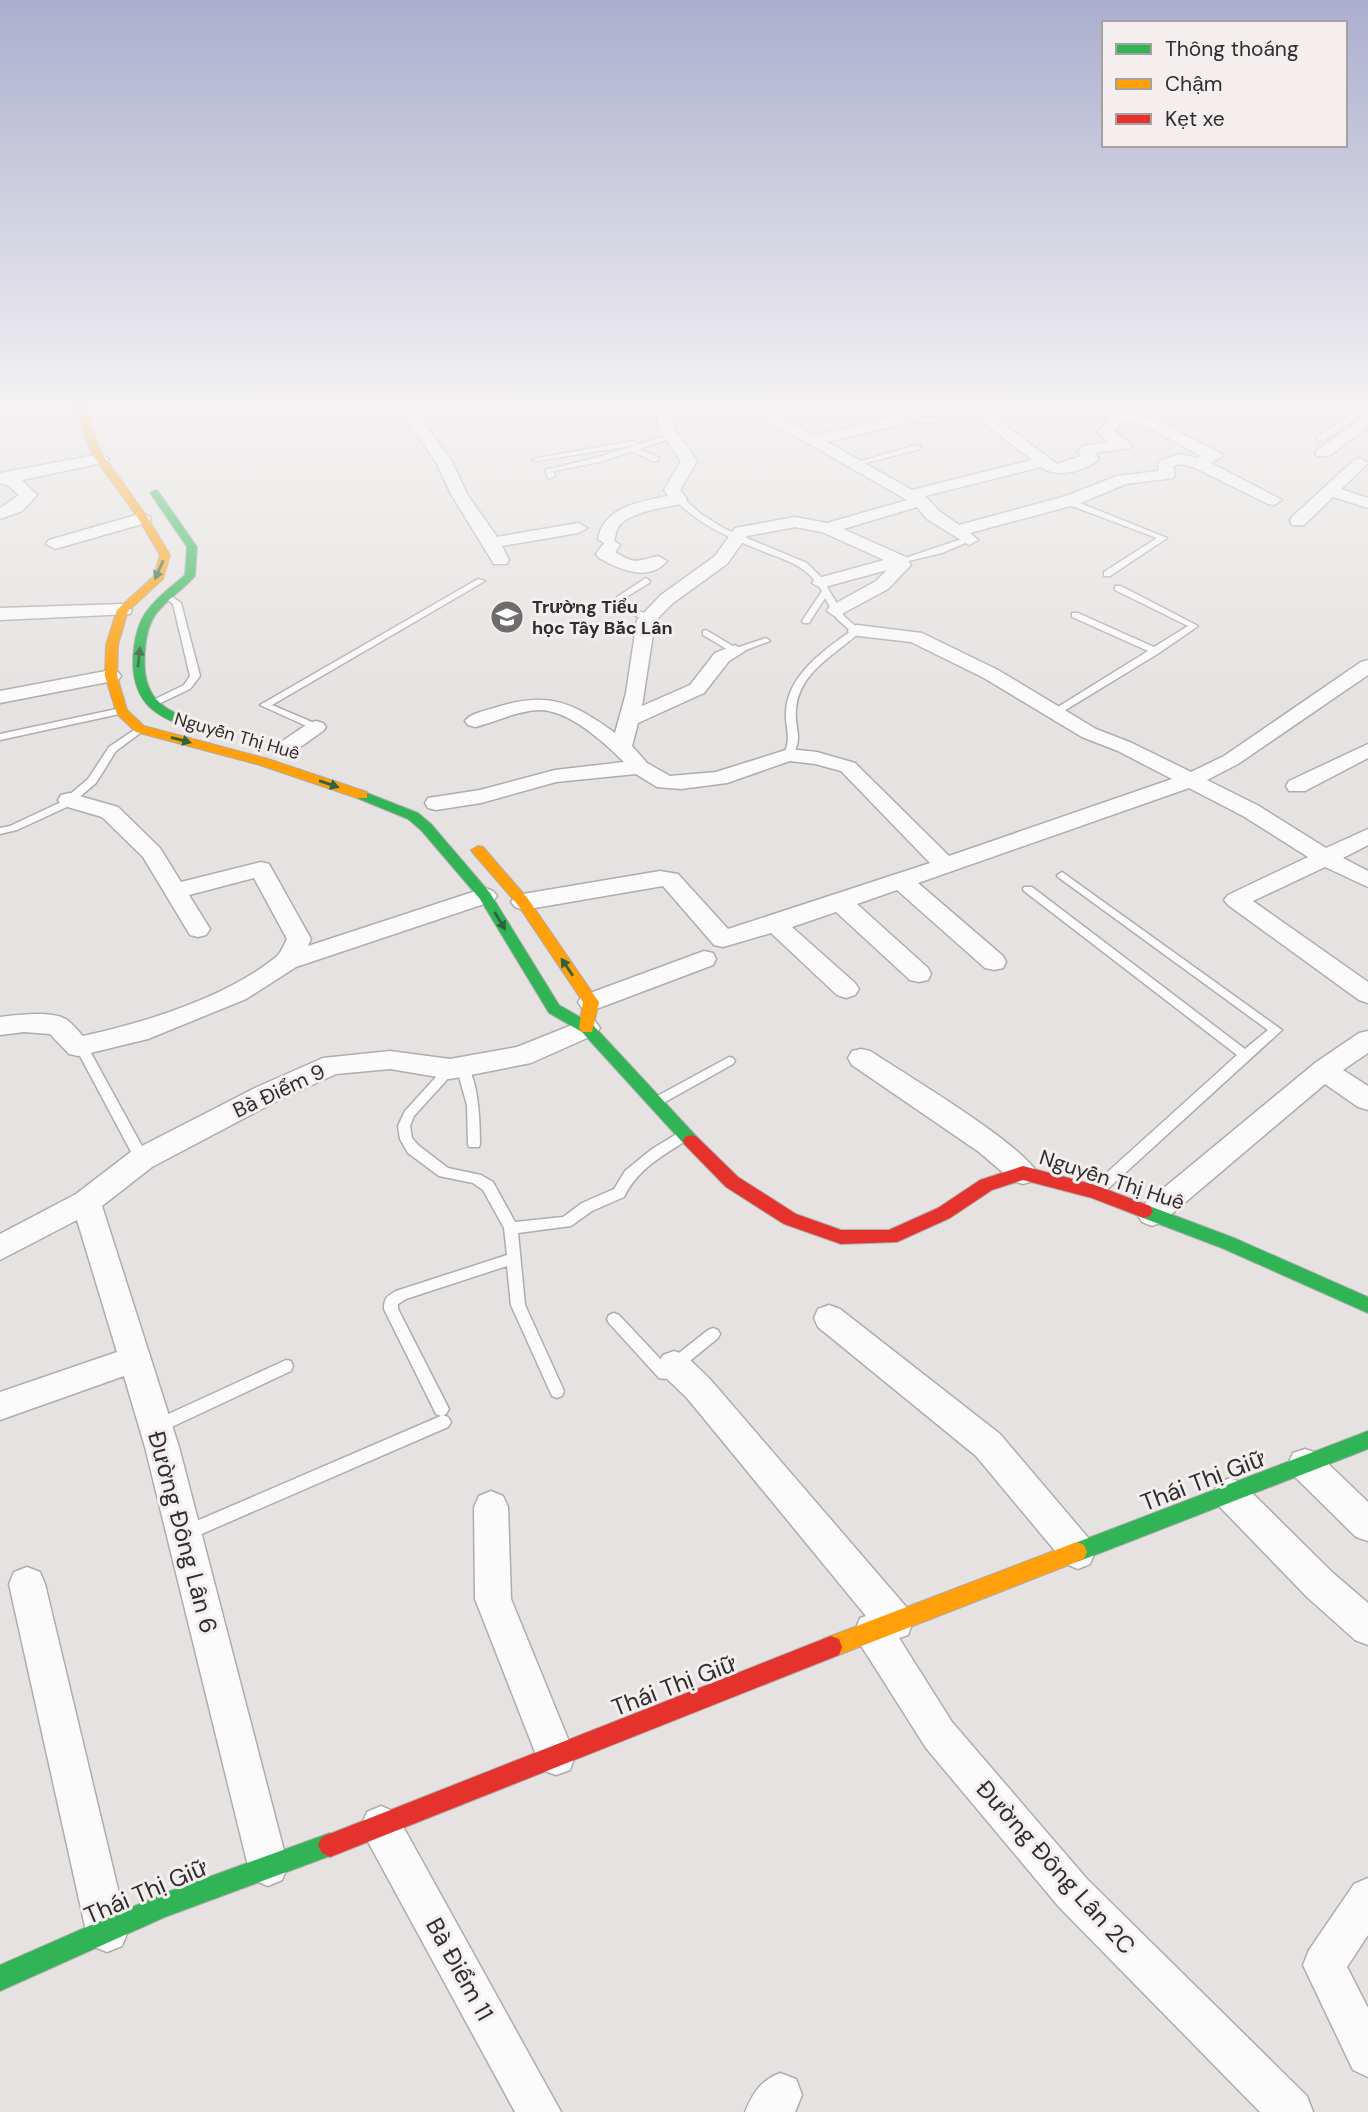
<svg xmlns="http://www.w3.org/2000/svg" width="1368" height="2112" font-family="'DM Sans',sans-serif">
<rect width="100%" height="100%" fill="#e7e2e2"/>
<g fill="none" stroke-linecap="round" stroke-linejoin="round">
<defs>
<path id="lane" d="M1366,406H1368V410L1323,441H1317V437Z
M971,409L988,416L984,418L970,413L925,423L915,419L898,423L894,421L916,415L926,419Z
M1174,409L1179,410L1154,425L1147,423Z
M669,435L676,437L639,449L658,457V461H652L632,451L600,462L553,471L555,476L551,478H548L545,470L595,458Z
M634,441L638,443L637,445L536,461L532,459Z
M917,445H920V449L858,465L854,463Z
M676,497H682L701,514L725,529L807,563L822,578L844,616L861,631C837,654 799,671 796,709C794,730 804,735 792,757L789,758L784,755C792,734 785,730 786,711C788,675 824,650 851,631L837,619L825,598L809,623H803L802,621L822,591C805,561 779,559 750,546C723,535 697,522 676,501Z
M1064,499H1070L1167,538L1110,576H1104V572L1157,538L1064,503Z
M965,538L972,540L942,553L900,563L896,561Z
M646,578L650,581L649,583L623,599L633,608L650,616L651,618L647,621L627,612L614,599Z
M478,579L485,581L272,705L319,725V729H313L260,705Z
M1115,586H1121L1198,626L1159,653L1059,714H1053V710L1148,651L1072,617V613H1078L1154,647L1188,626L1115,590Z
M168,594L181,603L200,676L190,689L152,707L149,706V702L184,685L190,676L173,604L164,597Z
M706,630L736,648L766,638L770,641L735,654L703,635V631Z
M121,708L126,711L124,713L0,740V734Z
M140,726L143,727V731L116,751L96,783L69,806L17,830L0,834V828L10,826L61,802L88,779L109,747Z
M1062,872L1282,1030L1101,1195L1096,1196L1091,1195L1089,1191L1091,1187L1237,1055L1024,891L1023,889L1024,887H1032L1245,1049L1268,1030L1058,877L1057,875Z
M78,1043L82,1044L91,1053L149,1159L147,1163H137L80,1056L72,1047Z
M729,1057L733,1058L735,1061L733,1064L658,1106H650L648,1103L650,1100Z
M462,1062C479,1070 480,1126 480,1144L479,1147H469L468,1144L467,1105L456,1066Z
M450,1065L454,1066L456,1069L454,1072L414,1116L410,1126L412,1138L418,1145L448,1168L481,1175L493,1182L515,1222L563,1217L582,1203L614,1189L625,1171L652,1149L680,1132H690L691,1135L690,1138C664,1155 638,1168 624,1197L592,1211L571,1226L518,1233L525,1305L564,1391L562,1396L557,1398L552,1396L511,1305L507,1266L406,1299L398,1304V1309L449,1409L446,1414L441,1416L436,1414L384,1309C384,1298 387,1296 396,1291L507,1255L504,1228L483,1190L473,1183L439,1176L408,1153L400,1139L398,1126L405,1111L446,1066Z
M614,1313L619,1315L665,1364L708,1330L713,1328L718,1330L720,1334L718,1338L669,1378L664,1379L659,1378L609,1323L607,1319L609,1315Z
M286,1360L291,1361L293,1366L291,1371L161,1432L156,1434L151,1432L148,1427L151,1422Z
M443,1415L448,1417L451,1422L448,1427L190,1539L184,1542L178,1539L176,1534L178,1529Z"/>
<path id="street" d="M130,406H161L154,410L105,419L97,414L100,411Z
M372,406H412L452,462L467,494L497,537L578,523L587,528L578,533L502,546L509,560L506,564H494L451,494L436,462L399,409L350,419L342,414L345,411Z
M667,406H684L672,416L675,429L697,461L680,490L687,499L685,503C669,507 623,512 617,530C615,533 616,537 614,541L620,545L615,552C636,565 636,561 658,556L667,561C648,583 619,569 599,558L596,554L604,543L598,539C603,507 642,501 668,496L664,490L681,461L659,429L656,414Z
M743,406H760L772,412L799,406H823L821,409L783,418L815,436L898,416L903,418L906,421L903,424L827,442L912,490L1032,460L979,419L976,416L979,413H989L1057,464L1081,456L1078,451L1083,446L1109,442L1097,432L1110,419C1092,416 1064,423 1052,406L1106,409L1104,406H1118L1122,411L1156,420L1220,453L1222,456L1211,463L1282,500L1274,505L1268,504L1193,467L1181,464L1173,466L1175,475L1173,478L1126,484L1078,504L970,533L978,540L969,545L927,519L917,507L843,529L906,557L911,565L888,589L836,617L827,611L829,607L876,581L887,570L821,588L812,583L815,579L884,560L822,532L795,527L747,536L727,564L673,603L655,621L642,706L690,685L715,653L735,645L745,651L729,661L704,693L638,723L632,746L647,763L670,776L716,772L789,749L817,752L855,763L949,856L1172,779L1118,751L1082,737L984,678L911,642L850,635L848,631L850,627L857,625L922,633L998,670L1096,729L1132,743L1191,772L1224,756L1361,662L1368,660V675L1238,764L1207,780L1259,806L1326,848L1368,829V845L1343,858L1368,871V887L1325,867L1253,901L1368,982V1003L1359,1000L1228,905L1224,900L1228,895L1308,857L1243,816L1189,788L918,883L1003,956L1006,962L1003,968L994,970L985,968L897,890L857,904L928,968L931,974L928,980L919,982L910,980L836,912L792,927L855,983L859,989L855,995L846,998L837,995L771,933L723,947L714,945L663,886L523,910L515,907L511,902L515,897L523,894L660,871L678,874L728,929L930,863L841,771L815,764L790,761L727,783L681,789L657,787L636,774L556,782L481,803L436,810L428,808L425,803L428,798L480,790L555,770L624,762C604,742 568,709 538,710C516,711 496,722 475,727L468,725L465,721C471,713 484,711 494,708C547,691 571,701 615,733L626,693L637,620L661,595L715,556L735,528L795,517L827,523L907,500ZM1125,421L1146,426L1201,456L1196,458L1180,454L1159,461L1158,471L1117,476L1066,496L959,525L939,511L925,496L1041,467C1057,479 1086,471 1099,459L1095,453L1129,448L1132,445L1114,431Z
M1368,415V427L1329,456H1317L1315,453L1317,450Z
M101,454L109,459L107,462L22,480L37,495L22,511L0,519V508L19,495L9,486L0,483V473Z
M1360,458L1368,463L1341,489L1368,498V508L1333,497L1304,525H1292L1290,521L1292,517L1354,460Z
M143,513L151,518L149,522L55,549L46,544L49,540Z
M123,604L132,610L130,614L0,620V608Z
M111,670L118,672L121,676L118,680L0,703V691Z
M316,721L323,723L326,727L323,731C309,740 292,757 275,752L272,748L309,723Z
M1368,744V758L1305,791H1289L1286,786L1289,781Z
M69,793L118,807L160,848L181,882L261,862L269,864L311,939L308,946L485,888L493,891L497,896L493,901L296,967L246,999L148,1039L78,1056L69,1054L50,1034L24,1032L0,1035V1017C17,1015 54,1010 67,1020C73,1024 78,1031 83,1036C144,1023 227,997 276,957C281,953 284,945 287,939L254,878L189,895L210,929L206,935L198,937L190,935L143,857L102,817L61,805L58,800L61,795Z
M704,951L713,953L716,959L713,965L591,1011L582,1008L578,1002L582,996Z
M587,1019L596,1022L600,1028L596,1034L531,1063L450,1079L390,1069L336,1074L277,1101L152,1167L102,1206L179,1447L288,1866L282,1880L268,1886L254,1880L248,1866L145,1447L124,1376L0,1420V1392L117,1352L77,1220L0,1260V1234L76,1194L132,1151L257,1087L323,1058L390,1051L450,1059L517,1047Z
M1368,1031V1053L1343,1070L1368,1086V1110L1358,1107L1325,1084L1162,1222L1152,1226L1142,1222L1137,1214L1142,1206L1315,1063L1359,1033Z
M861,1049L870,1051C905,1074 1021,1143 1037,1173L1033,1181L1023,1184L1013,1181L979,1152L852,1065L848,1058L852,1051Z
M829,1305L840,1309L1000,1434L1090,1540L1095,1552L1090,1564L1078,1569L1066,1564L976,1456L818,1327L814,1318L818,1309Z
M674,1351L685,1355L709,1378L908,1609L913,1622L908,1635L899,1638L952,1722L1087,1879L1307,2096L1313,2112H1260L1059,1907L926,1748L860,1644L855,1631L860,1618L866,1616L687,1398L663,1375L658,1365L663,1355Z
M1305,1449L1317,1453L1368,1502V1541L1356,1537L1293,1475L1288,1464L1293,1453Z
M1230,1478L1242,1483L1333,1573L1368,1603V1645L1355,1640L1307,1597L1218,1505L1213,1494L1218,1483Z
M491,1491L503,1496L508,1507L511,1599L575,1756L570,1770L556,1775L542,1770L475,1599L474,1507L479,1496Z
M27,1567L40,1572L45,1584L128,1931L122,1946L107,1952L92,1946L86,1931L9,1584L14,1572Z
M381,1806L395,1812L561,2112H515L367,1840L361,1826L367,1812Z
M1368,1878V1935L1347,1967L1368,2008V2077L1353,2070L1303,1965L1309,1950L1354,1884Z
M780,2073L796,2079L802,2095L795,2112H745C753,2093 760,2081 780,2073Z"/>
<path id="fast" d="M155,490L158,491L197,547L195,576C183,590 167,599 156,614C148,625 146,638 145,651C141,698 161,710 202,723L204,726L198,730C157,719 132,704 133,658C134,644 136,629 143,617C153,600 170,588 185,575L187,547L150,493Z
M362,791L418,813L431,824L490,893L559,1005L592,1024L697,1137L699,1141L697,1145H685L582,1032L549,1013L480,899L421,830L408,819L357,798V792Z
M1144,1204L1234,1238L1368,1297V1313L1222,1248L1138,1216L1135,1211L1138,1206Z
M1368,1431V1449L1077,1562L1070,1559L1067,1552L1070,1545Z
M330,1833L338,1837L342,1845L338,1853L165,1917L0,1991V1965L162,1894Z"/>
<path id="slow" d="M75,406H83L102,454L148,518L170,555L163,579L128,611L118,645L117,676L127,710L144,726L268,759L367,792V798H357L260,765L136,732L117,714L105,676L106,645L117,610L154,576L160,555L138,518L92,454Z
M478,846L483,847L528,899L596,998L599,1002L592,1032H582L579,1028L583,1002L518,905L473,853L471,850Z
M1077,1542L1084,1545L1087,1552L1084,1559L831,1658L823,1655L820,1647L823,1639Z"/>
<path id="jam" d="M691,1135L697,1137L738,1177L796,1214L841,1230H889L938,1208L980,1180L1023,1166L1095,1185L1150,1206L1153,1211L1150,1216L1144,1218L1092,1198L1023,1180L992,1190L950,1218L897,1242L841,1244L784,1224L726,1187L685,1145L683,1141L685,1137Z
M831,1636L839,1639L842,1647L839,1655L330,1857L322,1853L318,1845L322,1837Z"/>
</defs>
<use href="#lane" stroke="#afacac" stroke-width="3"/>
<use href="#street" stroke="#afacac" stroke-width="3"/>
<use href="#fast" stroke="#afacac" stroke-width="2"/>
<use href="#slow" stroke="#afacac" stroke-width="2"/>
<use href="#jam" stroke="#afacac" stroke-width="2"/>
<use href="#lane" fill="#fbfbfb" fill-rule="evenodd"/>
<use href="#street" fill="#fbfbfb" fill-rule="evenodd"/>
<use href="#fast" fill="#30b455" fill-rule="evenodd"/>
<use href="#slow" fill="#ff9f0a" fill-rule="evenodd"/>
<use href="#jam" fill="#e5322d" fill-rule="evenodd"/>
</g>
<defs><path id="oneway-solid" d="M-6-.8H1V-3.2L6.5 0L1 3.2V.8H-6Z" transform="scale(1.75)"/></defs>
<g fill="#2f633d">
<use href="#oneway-solid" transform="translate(159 570) rotate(114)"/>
<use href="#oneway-solid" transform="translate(139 657) rotate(-84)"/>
<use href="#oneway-solid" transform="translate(181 740) rotate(15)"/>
<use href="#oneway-solid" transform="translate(329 784) rotate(19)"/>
<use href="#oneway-solid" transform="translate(500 921) rotate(59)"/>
<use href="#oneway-solid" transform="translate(567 967) rotate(-124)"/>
</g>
<linearGradient id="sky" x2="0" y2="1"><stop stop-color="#abaece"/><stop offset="0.58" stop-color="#f4f2f2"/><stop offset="1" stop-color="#f4f2f2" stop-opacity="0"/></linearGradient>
<rect width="1368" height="701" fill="url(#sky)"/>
<defs>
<symbol id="school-disc" viewBox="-11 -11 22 22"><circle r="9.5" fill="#6f6c6c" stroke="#f5eeee"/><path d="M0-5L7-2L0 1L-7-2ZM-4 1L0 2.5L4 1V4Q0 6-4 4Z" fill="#fff"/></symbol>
</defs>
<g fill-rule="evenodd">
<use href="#school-disc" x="488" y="598" width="38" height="38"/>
</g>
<g text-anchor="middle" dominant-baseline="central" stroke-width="6" stroke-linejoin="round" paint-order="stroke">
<g font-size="18" font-weight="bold" fill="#2f2d2d" stroke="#f5eeee" text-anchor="start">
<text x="532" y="607">Trường Tiểu<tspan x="532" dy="21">học Tây Bắc Lân</tspan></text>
</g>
<g font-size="18" fill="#2f2d2d" stroke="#f5eeee">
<text transform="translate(237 736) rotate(16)">Nguyễn Thị Huê</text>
</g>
<g font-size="21" fill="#2f2d2d" stroke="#f5eeee">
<text transform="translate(279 1091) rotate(-25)">Bà Điểm 9</text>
<text transform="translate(1112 1180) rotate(18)">Nguyễn Thị Huê</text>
</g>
<g font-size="24" fill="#2f2d2d" stroke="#f5eeee">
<text transform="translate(1203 1480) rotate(-21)">Thái Thị Giữ</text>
<text transform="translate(183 1532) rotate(75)">Đường Đông Lân 6</text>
<text transform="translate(674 1685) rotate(-21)">Thái Thị Giữ</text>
<text transform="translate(1056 1867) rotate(48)">Đường Đông Lân 2C</text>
<text transform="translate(146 1891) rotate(-23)">Thái Thị Giữ</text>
<text transform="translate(460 1969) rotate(61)">Bà Điểm 11</text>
</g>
</g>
<rect x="1102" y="21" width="245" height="126" fill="#f5eeee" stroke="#a6a1a1" stroke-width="2"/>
<rect x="1116" y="44" width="35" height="10" fill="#30b455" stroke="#a6a1a1" stroke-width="2"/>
<text x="1165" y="56" font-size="21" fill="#2f2d2d">Thông thoáng</text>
<rect x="1116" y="79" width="35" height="10" fill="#ff9f0a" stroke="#a6a1a1" stroke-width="2"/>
<text x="1165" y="91" font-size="21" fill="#2f2d2d">Chậm</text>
<rect x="1116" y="114" width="35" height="10" fill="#e5322d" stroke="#a6a1a1" stroke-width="2"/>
<text x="1165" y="126" font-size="21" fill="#2f2d2d">Kẹt xe</text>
</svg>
